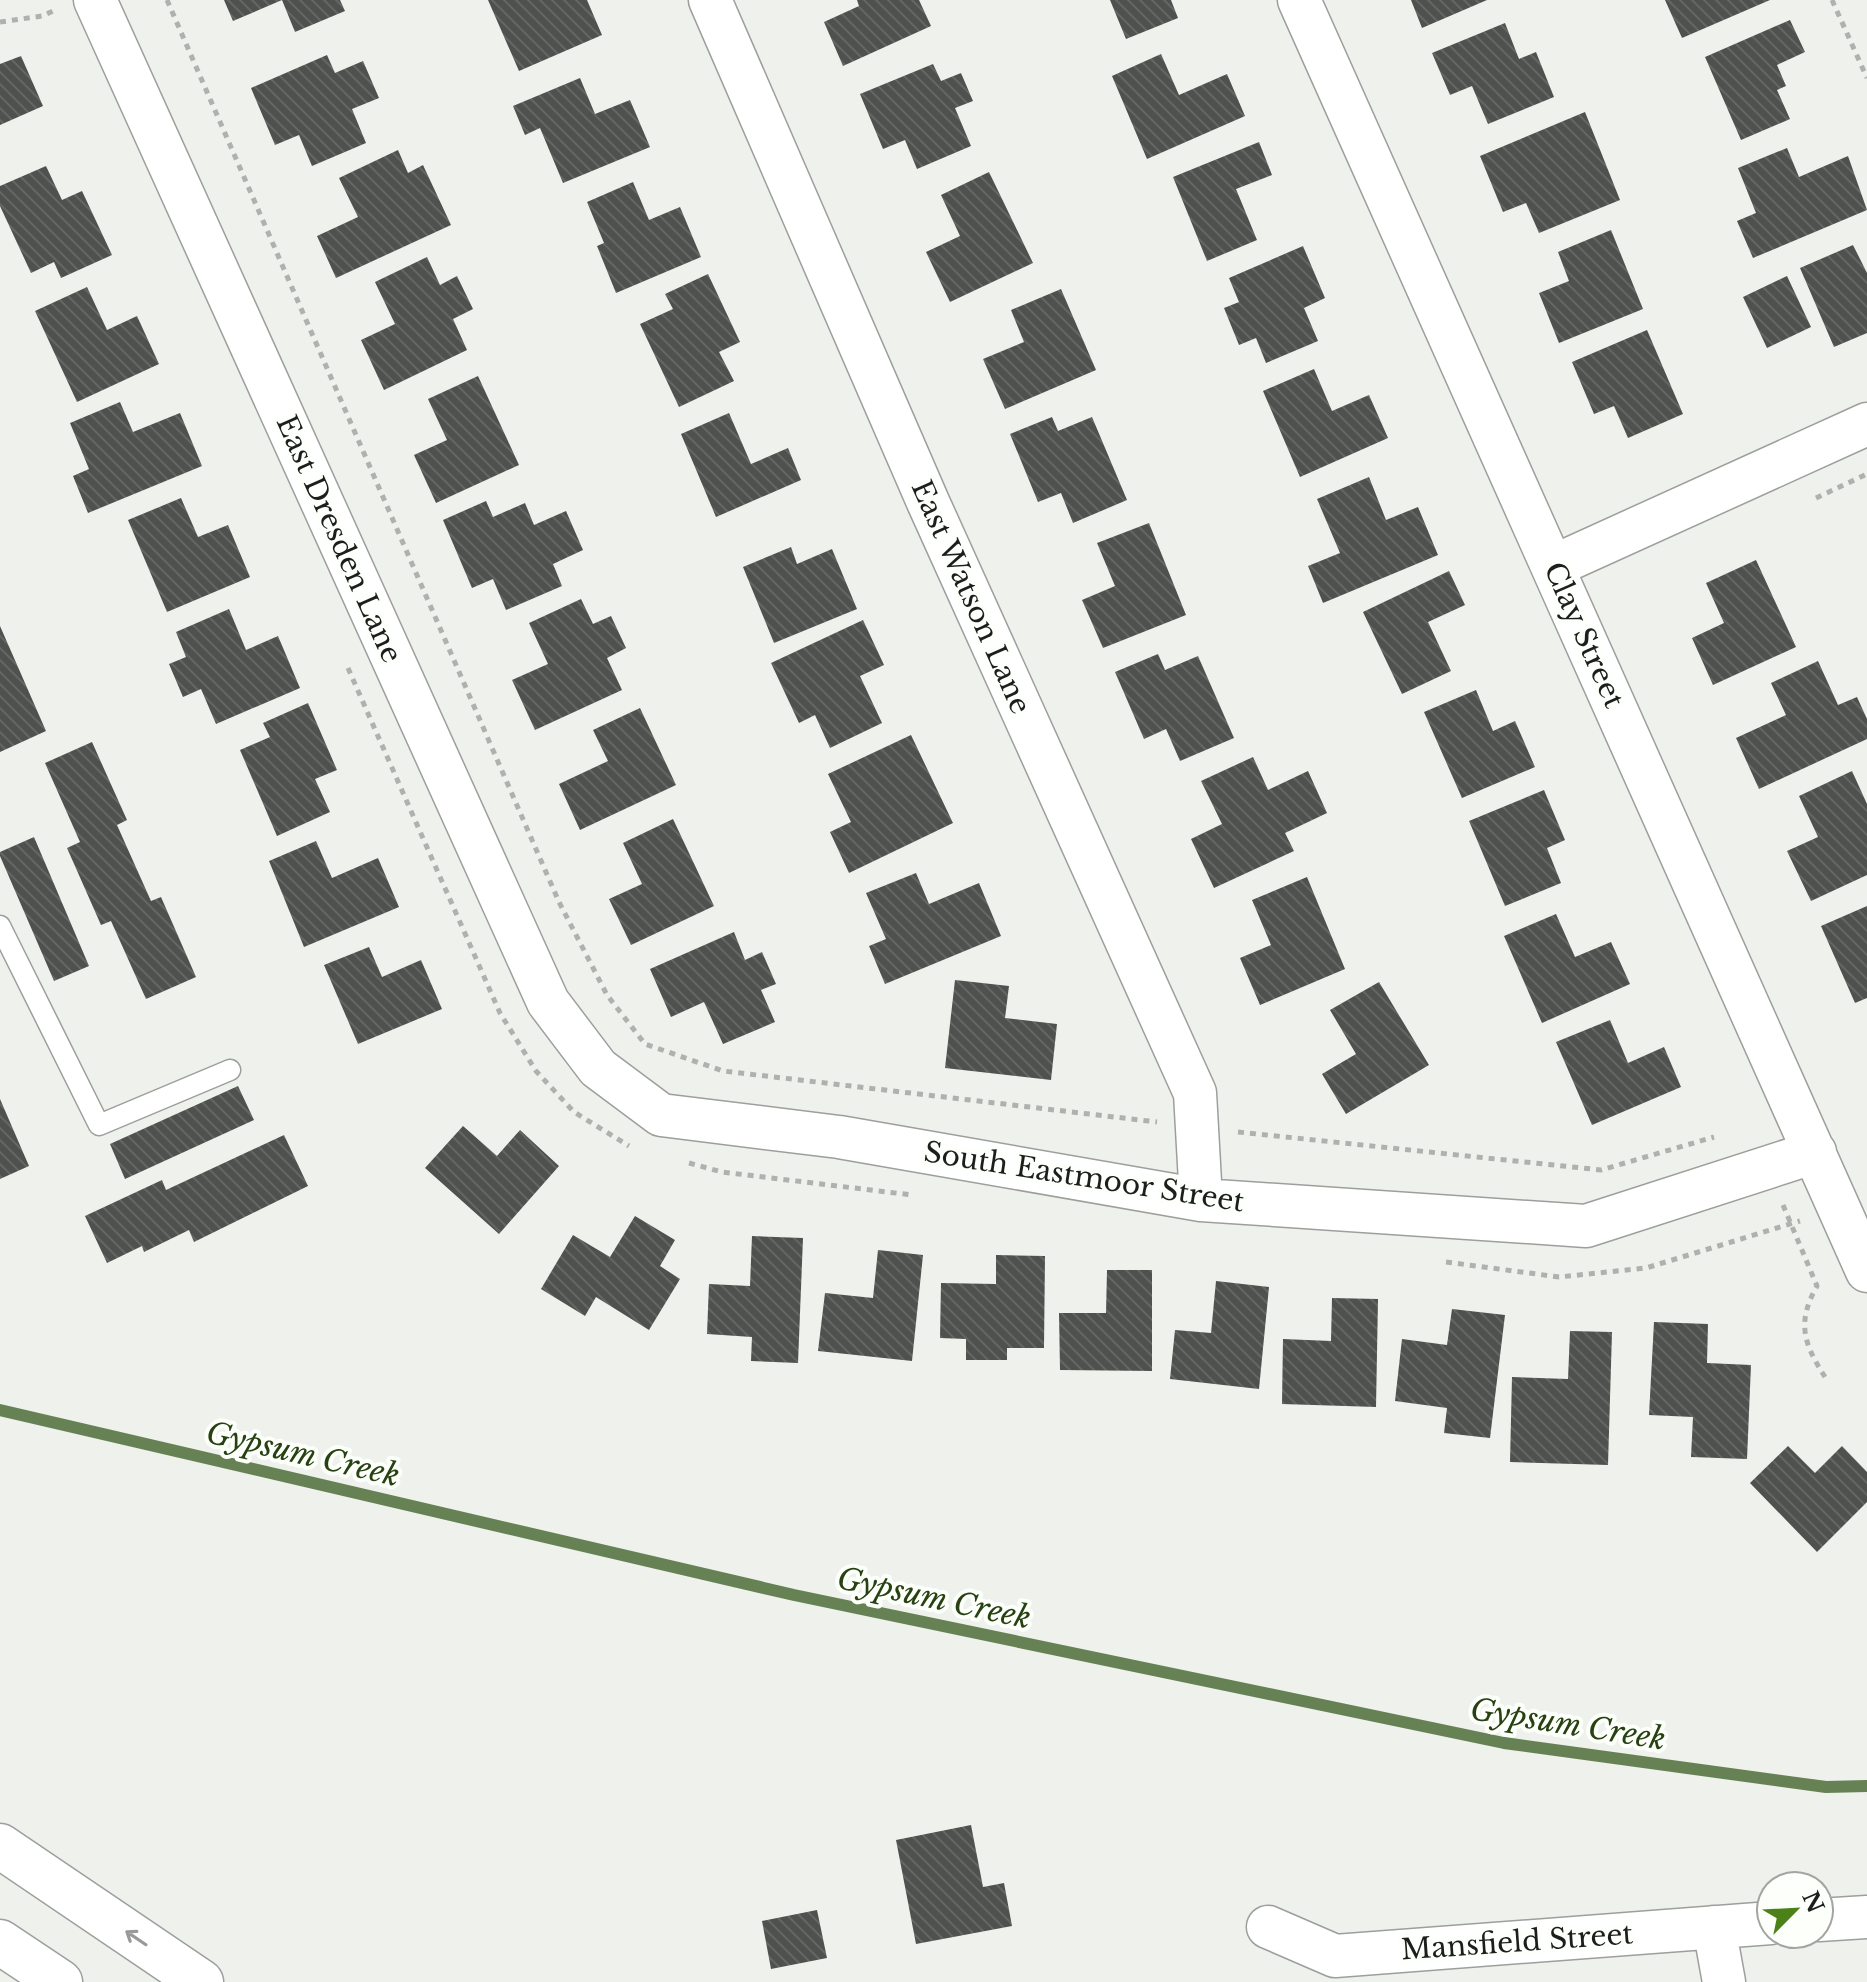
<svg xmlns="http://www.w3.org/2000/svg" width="1867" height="1982" font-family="'Libre Baskerville',serif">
<defs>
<pattern id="building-back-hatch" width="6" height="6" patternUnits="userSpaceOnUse" patternTransform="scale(2)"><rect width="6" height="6" fill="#4e514d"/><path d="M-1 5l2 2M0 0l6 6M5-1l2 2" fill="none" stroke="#646663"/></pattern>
</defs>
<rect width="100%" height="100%" fill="#eff1ed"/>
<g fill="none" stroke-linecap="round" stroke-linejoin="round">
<path stroke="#668153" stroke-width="12" d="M0,1410L794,1595L1504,1743L1826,1787L1867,1786"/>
</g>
<path fill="url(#building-back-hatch)" d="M224,0H340L345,11L295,32L282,0L233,21Z
M488,0H587L602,35L519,71Z
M857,0H919L931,26L843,66L824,22L859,6Z
M1110,0H1171L1178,18L1126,39Z
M1411,0H1487L1422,28Z
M1665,0H1770L1682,38Z
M1790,20L1805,52L1777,65L1786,86L1777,90L1790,119L1741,140L1705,57Z
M1505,23L1519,59L1536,52L1554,97L1488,124L1472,86L1450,95L1432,53Z
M1161,54L1179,95L1227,74L1245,116L1147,159L1112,76Z
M327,55L335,73L363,61L379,98L352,109L366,143L312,166L299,135L275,145L251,88Z
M21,56L43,106L0,125V64Z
M933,64L941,81L961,73L973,101L955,108L971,146L917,169L905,140L883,149L860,94Z
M580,78L595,114L630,100L650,147L563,183L540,128L525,135L513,106Z
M1585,112L1620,200L1539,233L1526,203L1503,212L1480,156Z
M1259,142L1272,175L1236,189L1257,240L1207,261L1173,177Z
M1787,148L1799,177L1848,156L1867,210L1753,258L1737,221L1756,213L1738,168Z
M398,150L408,173L423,165L451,225L336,278L317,236L358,217L339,178Z
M46,166L62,200L82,191L112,255L61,278L54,262L31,273L0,206V186Z
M989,172L1033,263L950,302L926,252L960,236L941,195Z
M633,182L649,220L680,207L701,257L616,293L597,246L604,243L587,202Z
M1611,230L1643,309L1559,343L1539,293L1569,281L1558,252Z
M1853,245L1867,273V333L1834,347L1800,268Z
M1303,246L1325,298L1304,308L1318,341L1266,363L1256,338L1239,345L1224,308L1239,302L1229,278Z
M427,257L440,285L457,276L473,309L453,319L467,350L384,390L361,340L395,324L375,282Z
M708,274L740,342L719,352L734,381L679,407L640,324L673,309L665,294Z
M1787,276L1811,327L1767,348L1743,297Z
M87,287L107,330L137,316L159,364L77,402L35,311Z
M1061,289L1096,370L1005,409L983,359L1024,342L1011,310Z
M1647,330L1683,414L1628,438L1614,406L1594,414L1572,362Z
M1314,369L1332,411L1369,395L1388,438L1300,477L1263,391Z
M478,376L519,465L436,503L414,455L447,440L428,399Z
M120,402L133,432L180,413L202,466L88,513L73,476L89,469L70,423Z
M729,413L751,464L788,448L801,480L716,517L681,434Z
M1052,417L1058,431L1092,417L1127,500L1073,523L1061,493L1038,502L1010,434Z
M1369,477L1386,520L1418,507L1438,555L1323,603L1308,566L1340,553L1317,499Z
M181,498L198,537L228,525L250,577L167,612L128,520Z
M486,501L493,517L525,503L534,525L566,511L583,550L553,564L562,586L506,610L493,579L472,588L443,520Z
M1149,523L1186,615L1103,648L1082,600L1115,586L1097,543Z
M791,547L797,564L832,549L857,609L774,643L743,567Z
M1756,560L1796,647L1713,685L1692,638L1724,623L1706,583Z
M1449,571L1465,605L1428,622L1451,671L1402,694L1363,612Z
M581,599L593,624L611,616L626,648L607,658L622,690L535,730L512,680L548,664L529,623Z
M229,609L246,650L278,636L300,688L216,724L201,689L183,697L169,664L186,657L176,632Z
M863,620L884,665L860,676L882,723L830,748L815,715L799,723L771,663Z
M0,626L46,731L0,752Z
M1158,654L1165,670L1198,656L1234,738L1180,761L1166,729L1144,739L1115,672Z
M1818,661L1838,705L1857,697L1867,719V739L1759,789L1736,738L1786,715L1771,683Z
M1476,690L1493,731L1515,721L1535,767L1462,798L1424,712Z
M308,703L337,770L315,779L330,812L277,836L240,750L270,737L263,723Z
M640,708L676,785L580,830L559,784L608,761L593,730Z
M911,735L953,823L849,873L830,832L851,822L828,774Z
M92,742L127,820L117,825L151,901L161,897L196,977L146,999L111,921L101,925L67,848L80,842L45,763Z
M1253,757L1268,790L1308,771L1327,813L1285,833L1294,851L1214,888L1191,839L1222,824L1201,781Z
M1852,771L1867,804V875L1811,901L1787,851L1818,837L1799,796Z
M1544,790L1565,840L1547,848L1561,883L1505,906L1469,821Z
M673,819L714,906L631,945L609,899L642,884L623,843Z
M34,837L89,966L54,981L0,856V852Z
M316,841L332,878L378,858L399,907L304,947L269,861Z
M916,873L929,904L979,883L1001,936L885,984L869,946L886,939L866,893Z
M1307,877L1345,969L1260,1005L1240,958L1271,945L1252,900Z
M1867,906V998L1855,1003L1821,926Z
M1556,914L1575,957L1611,942L1630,984L1542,1023L1504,936Z
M734,932L745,960L762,952L776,984L761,990L775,1022L723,1044L704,1002L671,1017L650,969Z
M369,947L382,977L421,960L442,1009L358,1044L324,965Z
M955,980L1009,986L1005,1018L1057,1024L1051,1080L945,1068Z
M1379,982L1429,1065L1346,1114L1322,1074L1356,1054L1330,1010Z
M1610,1020L1628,1063L1664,1047L1681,1087L1592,1125L1556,1042Z
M238,1086L254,1120L125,1179L110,1144Z
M0,1099L29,1166L0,1179Z
M463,1126L497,1156L520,1130L559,1166L499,1234L425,1168Z
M284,1135L308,1186L194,1242L189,1230L144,1252L142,1246L107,1263L85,1216L162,1180L166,1190Z
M635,1216L675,1240L660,1266L680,1279L649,1330L596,1297L585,1316L541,1289L573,1235L610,1257Z
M752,1236L803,1238L798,1363L751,1361L752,1337L707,1334L709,1284L750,1286Z
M878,1250L923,1255L912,1361L818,1351L825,1293L873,1298Z
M996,1255L1045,1256L1044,1348H1007V1360H966V1339L940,1338L941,1283L996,1284Z
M1107,1270H1152V1371L1060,1370L1059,1313H1106Z
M1216,1281L1269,1287L1259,1389L1170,1379L1175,1330L1211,1333Z
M1332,1298L1378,1299L1376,1407L1282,1404L1283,1339L1331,1341Z
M1452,1309L1505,1315L1490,1438L1444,1433L1447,1408L1395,1401L1402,1339L1447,1345Z
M1654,1322L1708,1324L1707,1363L1751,1365L1747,1459L1691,1457L1693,1417L1649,1415Z
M1570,1331L1612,1332L1608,1465L1510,1462L1512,1377L1568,1379Z
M1788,1446L1815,1473L1842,1446L1867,1472V1502L1817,1552L1750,1483Z
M971,1825L983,1887L1004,1883L1012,1926L916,1944L896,1840Z
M817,1910L827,1958L771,1969L762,1921Z"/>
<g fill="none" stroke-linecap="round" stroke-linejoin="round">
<defs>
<path id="lane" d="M0,926L99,1125L230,1070"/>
<path id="street" d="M95,0L548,1002L598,1068L661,1115L839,1137L1201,1200L1586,1226L1815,1152
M710,0L928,502L1195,1093L1201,1200
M1299,0L1867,1271
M1554,566L1867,424
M1819,1920L1867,1917
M1268,1927L1335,1956L1771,1923
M1714,1927L1724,1982"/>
<path id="highway" d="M0,1846L201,1982
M0,1942L60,1982"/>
</defs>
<use href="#lane" stroke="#9c9f9b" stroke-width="23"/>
<use href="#street" stroke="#9c9f9b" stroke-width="45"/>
<use href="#highway" stroke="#9c9f9b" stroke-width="47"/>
<path stroke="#b0b1ae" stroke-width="5" stroke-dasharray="6 6" stroke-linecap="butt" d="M167,0L559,902L607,995L645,1044L723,1071L1157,1122
M1832,0L1867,78
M0,22L42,16L55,10
M1816,498L1867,474
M348,668L500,1013L536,1071L574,1112L629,1146
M1238,1132L1601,1170L1714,1137
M689,1163L722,1172L912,1195
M1783,1205L1817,1286C1796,1323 1804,1344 1825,1377
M1446,1262L1559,1277L1646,1268L1800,1221"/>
<use href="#lane" stroke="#fff" stroke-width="20"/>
<use href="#street" stroke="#fff" stroke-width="42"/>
<use href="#highway" stroke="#fff" stroke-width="44"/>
</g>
<defs><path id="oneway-shaft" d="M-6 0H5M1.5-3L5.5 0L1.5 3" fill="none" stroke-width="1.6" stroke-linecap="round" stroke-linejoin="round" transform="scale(2)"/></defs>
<use stroke="#999" href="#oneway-shaft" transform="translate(136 1938) rotate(-146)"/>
<g text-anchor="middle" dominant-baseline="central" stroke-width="8" stroke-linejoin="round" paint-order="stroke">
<g font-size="28" fill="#1c1d1c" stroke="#fcfffa">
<text transform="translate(339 539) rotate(66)">East Dresden Lane</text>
<text transform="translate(971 597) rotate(66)">East Watson Lane</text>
<text transform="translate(1584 635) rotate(66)">Clay Street</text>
<text transform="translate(1084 1177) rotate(9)">South Eastmoor Street</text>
<text transform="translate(1517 1942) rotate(-4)">Mansfield Street</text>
</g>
<g font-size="30" font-style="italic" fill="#274112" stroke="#fcfffa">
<text transform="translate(303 1454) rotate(13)">Gypsum Creek</text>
<text transform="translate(934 1598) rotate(12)">Gypsum Creek</text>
<text transform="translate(1568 1724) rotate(9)">Gypsum Creek</text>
</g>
</g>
<g transform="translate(1795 1910) rotate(66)"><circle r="38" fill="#fcfffa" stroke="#a2a5a1" stroke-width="2"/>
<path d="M0-6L14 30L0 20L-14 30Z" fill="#4b8117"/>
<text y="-12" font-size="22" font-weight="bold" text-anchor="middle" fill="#1c1d1c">N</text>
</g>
</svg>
